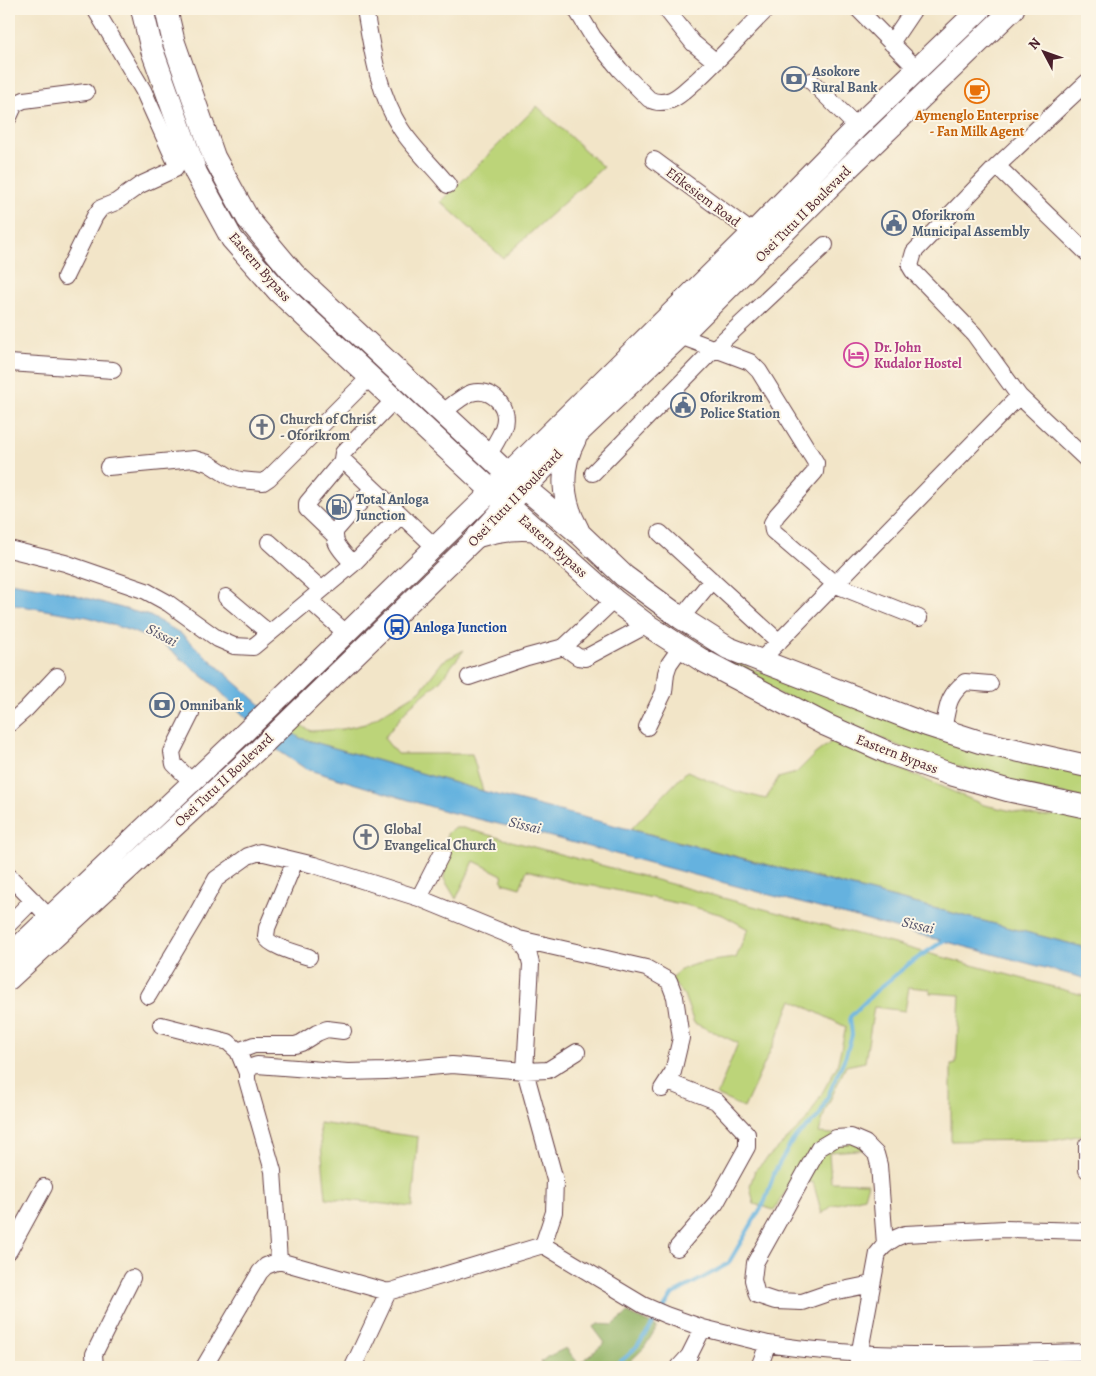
<svg xmlns="http://www.w3.org/2000/svg" width="1096" height="1376" font-family="Alegreya,serif">
<rect width="100%" height="100%" fill="#fcf5e5"/>
<filter id="ink" filterUnits="userSpaceOnUse"><feTurbulence type="fractalNoise" baseFrequency=".02" numOctaves="2"/><feDisplacementMap in="SourceGraphic" scale="10" xChannelSelector="R" yChannelSelector="G"/><feConvolveMatrix kernelMatrix="1 2 1 2 8 2 1 2 1" color-interpolation-filters="sRGB"/></filter>
<filter id="wash" filterUnits="userSpaceOnUse"><feTurbulence type="fractalNoise" baseFrequency=".0096" numOctaves="4" result="noise"/><feDisplacementMap in="SourceGraphic" scale="20" xChannelSelector="R" yChannelSelector="G"/><feGaussianBlur stdDeviation="1.12" result="paint"/><feColorMatrix in="noise" values="0 0 0 0 0 0 0 0 0 0 0 0 0 0 0 0 0 1.4 0 .05"/><feComposite in="paint" operator="in"/></filter>
<g filter="url(#wash)">
<rect width="100%" height="100%" fill="#f2e5c8"/>
<path fill="#bcd479" stroke="#837a52" d="M537,106L603,167L503,258L441,202Z
M684,638L754,670L1087,774V799L1007,782L908,750L761,686Z
M464,650L439,682L410,706L384,738L397,754H472L483,791L300,738L291,732L298,724L311,731L343,729L365,724L420,691L443,661Z
M831,742L840,743L984,805L1040,817L1063,814L1087,819V948L631,829L687,771L735,791L766,799L778,778L796,773L815,754Z
M453,828H463L1087,996V1134L1057,1140L951,1141V1065L956,1064L960,995L930,993V989L909,987L905,1011L874,1007L865,1062L846,1066L825,1111L819,1133L870,1137V1149L829,1152L831,1182L868,1183L864,1197L833,1205L822,1214L813,1182L789,1186L774,1210L754,1204L750,1186L755,1170L807,1120L837,1066L846,1027L792,1000L779,1032L744,1108L717,1095L738,1043L694,1023L684,995L671,980C673,977 676,973 679,971C692,962 721,960 736,958L748,929L723,915L690,906L601,887L579,884L527,870L520,888L503,883L502,875L474,861L456,899L444,879L447,834Z
M319,1123L418,1137L412,1207L326,1198Z"/>
<path fill="#95b669" stroke="#706a4a" d="M628,1313L657,1327L644,1348L624,1367H544L541,1362L547,1357L566,1348L579,1364L605,1343L593,1327L599,1324L613,1325Z"/>
<path fill="#65b2df" stroke="#586885" d="M9,582L58,590L150,616L180,633L291,732L300,738L486,792L1087,948V979L540,834L445,811L306,769L276,749L215,686L164,645L131,631L88,617L9,604Z"/>
<g fill="none" stroke-linecap="round" stroke-linejoin="round">
<path stroke="#65b2df" stroke-width="4" d="M664,1308L672,1295L728,1264L765,1201L775,1171L793,1140L819,1116L846,1055L852,1035L850,1017L876,991L909,964L946,939
M611,1367C633,1356 645,1336 658,1316"/>
</g>
</g>
<g filter="url(#ink)">
<g fill="none" stroke-linecap="round" stroke-linejoin="round">
<defs>
<path id="minor" d="M365,9C372,50 378,93 401,129C413,148 434,167 448,185
M576,9L593,37L620,70L649,99C656,103 663,103 671,100C681,96 688,87 696,81C721,58 743,33 767,9
M666,9L693,43L716,62
M858,9L918,70
M891,43L914,9
M811,81L857,127
M1087,82L997,166L914,252L910,266L913,271L974,334L1019,396L1087,460
M9,117L15,104L24,100L86,92
M654,160L753,233
M997,166L1087,253
M65,277L95,216L101,208L116,202L140,185L175,169L176,163L143,90L95,9
M680,336L750,362L759,371L816,463L815,472L777,515L772,523L773,531L836,585L919,618
M9,363L113,370
M394,400L343,453L342,459L435,547
M442,413C450,407 462,396 471,393C492,387 511,407 503,428C500,437 493,447 488,456
M108,467L194,459L208,463L230,477L240,480L263,482L269,478L370,377
M593,473L714,349L825,245
M660,533L779,642
M334,535L307,509V503L342,461
M269,542L322,590
M9,549L65,563L146,591L168,603L218,639L234,646L253,647L353,564L400,516
M353,564C345,554 331,543 336,530L372,489
M226,597L269,633
M310,601L347,634
M681,618L712,580
M564,647L614,600
M761,660L1019,396
M469,677L527,657L564,647L578,657L585,658L647,625
M191,714L172,752L174,764L192,782
M9,724L26,709L57,676
M647,727L664,692L666,673L669,664L681,647
M943,730C948,708 946,697 965,682L990,684
M295,861L267,928C267,931 266,934 266,937C269,946 300,954 309,957
M9,876L49,917
M419,898L442,853
M9,924L33,900
M519,939L646,968L669,981L675,997L681,1038L673,1072L662,1089
M148,996L194,919L216,879L248,856L260,852L314,865L419,898L519,939L528,952L531,964L525,1071L555,1180L554,1212L543,1245
M161,1025L228,1042L238,1051L247,1073V1080L273,1171L279,1261
M238,1051L254,1045H295L301,1043L317,1033L327,1029L343,1031
M247,1073L251,1067L257,1065L348,1072L386,1071L452,1065L525,1071L548,1070L577,1052
M668,1082L716,1101L747,1134V1147L716,1203L677,1248
M1087,1145V1170
M9,1251L44,1187
M872,1284L828,1293L802,1302L775,1301L757,1295L753,1280L755,1263L819,1148L836,1138L851,1137L865,1143L876,1154L879,1165L885,1244
M95,1367L94,1354L132,1278
M204,1367L260,1272L266,1266L279,1261L388,1292L543,1245L643,1305L666,1315L703,1328L768,1344
M353,1367L388,1292
M679,1367L689,1356L703,1328
M759,1367L768,1344C874,1361 981,1354 1087,1352
M857,1367L878,1253C885,1243 894,1238 905,1234L1005,1229L1087,1231"/>
<path id="major" d="M9,955L244,733L492,491
M9,980L260,748L478,536L507,504"/>
<path id="highway" d="M142,9L152,50L196,173L232,239L279,292L492,491L614,600L647,625L700,659L826,725L889,753L950,774L1007,790L1087,807
M166,9L174,43L214,157L248,219L294,274L509,475L581,535L624,576L681,618L728,648L927,725L980,742L1087,766
M575,439C559,468 562,502 578,530
M499,484L753,233L857,127L980,9
M514,498L581,430L680,336L847,169L1013,9
M478,536C498,530 516,527 537,530"/>
</defs>
<use href="#minor" stroke="#633d43" stroke-width="18"/>
<use href="#major" stroke="#633d43" stroke-width="22"/>
<use href="#highway" stroke="#633d43" stroke-width="24"/>
<use href="#minor" stroke="#fff" stroke-width="16"/>
<use href="#major" stroke="#fff" stroke-width="20"/>
<use href="#highway" stroke="#fff" stroke-width="22"/>
</g>
</g>
<defs>
<symbol id="bank-ring" viewBox="-11 -11 22 22"><circle r="9.5" fill="#fcf5e5" stroke="#5c6f8a" stroke-width="1.5"/><path d="M-6-4H6V4H-6ZM0-2.3a2.3 2.3 0 1 0 0 4.6a2.3 2.3 0 1 0 0-4.6Z" fill="#5c6f8a"/></symbol>
<symbol id="cafe-ring" viewBox="-11 -11 22 22"><circle r="9.5" fill="#fcf5e5" stroke="#e8710a" stroke-width="1.5"/><path d="M-5.5-4.5H6V0H3Q3 3.5 0 3.5H-2.5Q-5.5 3.5-5.5 0ZM3-3.2v2h1.7v-2ZM-6 4.5H4V6H-6Z" fill="#e8710a"/></symbol>
<symbol id="civic-ring" viewBox="-11 -11 22 22"><circle r="9.5" fill="#fcf5e5" stroke="#5c6f8a" stroke-width="1.5"/><path d="M-.6-6.5H3V-4.5H.6V-3L4-1V1h2V6H-6V1h2V-1L-.6-3ZM-1.2 2.5V6h2.4V2.5Z" fill="#5c6f8a"/></symbol>
<symbol id="hotel-ring" viewBox="-11 -11 22 22"><circle r="9.5" fill="#fcf5e5" stroke="#d1479c" stroke-width="1.5"/><path d="M-6-4.5h1.5V1H6V5H4.5V3h-9V5H-6ZM-4 0a1.8 1.8 0 1 1 3.6 0ZM.5 0V-2.5h3Q6-2.5 6 0Z" fill="#d1479c"/></symbol>
<symbol id="church-ring" viewBox="-11 -11 22 22"><circle r="9.5" fill="#fcf5e5" stroke="#6b7280" stroke-width="1.5"/><path d="M-1.2-6h2.4v3.5h3.3v2.4h-3.3V6h-2.4V-.1h-3.3v-2.4h3.3Z" fill="#6b7280"/></symbol>
<symbol id="fuel-ring" viewBox="-11 -11 22 22"><circle r="9.5" fill="#fcf5e5" stroke="#5c6f8a" stroke-width="1.5"/><path d="M-5.5-6h7V0h2V4h1.3V-2.5L3-4.5l.8-.8L6-3V5H2.5V1h-1V6h-7ZM-4.2-4.7v3.2H.2V-4.7Z" fill="#5c6f8a"/></symbol>
<symbol id="bus-ring" viewBox="-11 -11 22 22"><circle r="9.5" fill="#fcf5e5" stroke="#1a4fb4" stroke-width="1.5"/><path d="M-5-6H5V4H4V6H2V4H-2V6H-4V4H-5ZM-3.5-4V0h7V-4ZM-3.5 1.2v1.5H-2V1.2ZM2 1.2v1.5H3.5V1.2Z" fill="#1a4fb4"/></symbol>
</defs>
<g fill-rule="evenodd">
<use href="#bank-ring" x="780" y="65" width="28" height="28"/>
<use href="#cafe-ring" x="963" y="77" width="28" height="28"/>
<use href="#civic-ring" x="880" y="209" width="28" height="28"/>
<use href="#hotel-ring" x="842" y="341" width="28" height="28"/>
<use href="#civic-ring" x="669" y="391" width="28" height="28"/>
<use href="#church-ring" x="248" y="413" width="28" height="28"/>
<use href="#fuel-ring" x="325" y="493" width="28" height="28"/>
<use href="#bus-ring" x="383" y="613" width="28" height="28"/>
<use href="#bank-ring" x="148" y="691" width="28" height="28"/>
<use href="#church-ring" x="352" y="823" width="28" height="28"/>
</g>
<g text-anchor="middle" dominant-baseline="central" stroke-width="4" stroke-linejoin="round" paint-order="stroke">
<g font-size="14" font-weight="bold" fill="#4e5e75" stroke="#fcf5e5" text-anchor="start">
<text x="812" y="71">Asokore<tspan x="812" dy="16">Rural Bank</tspan></text>
<text x="912" y="215">Oforikrom<tspan x="912" dy="16">Municipal Assembly</tspan></text>
<text x="700" y="397">Oforikrom<tspan x="700" dy="16">Police Station</tspan></text>
<text x="356" y="499">Total Anloga<tspan x="356" dy="16">Junction</tspan></text>
<text x="180" y="705">Omnibank</text>
</g>
<g font-size="14" font-weight="bold" fill="#c56008" stroke="#fcf5e5">
<text x="977" y="115">Aymenglo Enterprise<tspan x="977" dy="16">- Fan Milk Agent</tspan></text>
</g>
<g font-size="14" fill="#4a1f2b" stroke="#fcf5e5">
<text transform="translate(703 197) rotate(37)">Efikesiem Road</text>
<text transform="translate(803 214) rotate(-45)">Osei Tutu II Boulevard</text>
<text transform="translate(260 267) rotate(49)">Eastern Bypass</text>
<text transform="translate(515 498) rotate(-46)">Osei Tutu II Boulevard</text>
<text transform="translate(553 546) rotate(42)">Eastern Bypass</text>
<text transform="translate(897 754) rotate(21)">Eastern Bypass</text>
<text transform="translate(224 780) rotate(-43)">Osei Tutu II Boulevard</text>
</g>
<g font-size="14" font-weight="bold" fill="#b23c85" stroke="#fcf5e5" text-anchor="start">
<text x="874" y="347">Dr. John<tspan x="874" dy="16">Kudalor Hostel</tspan></text>
</g>
<g font-size="14" font-weight="bold" fill="#5b616d" stroke="#fcf5e5" text-anchor="start">
<text x="280" y="419">Church of Christ<tspan x="280" dy="16">- Oforikrom</tspan></text>
<text x="384" y="829">Global<tspan x="384" dy="16">Evangelical Church</tspan></text>
</g>
<g font-size="14" font-weight="bold" fill="#164399" stroke="#fcf5e5" text-anchor="start">
<text x="414" y="627">Anloga Junction</text>
</g>
<g font-size="15" font-style="italic" fill="#53526a" stroke="#fcf5e5">
<text transform="translate(162 635) rotate(28)">Sissai</text>
<text transform="translate(525 825) rotate(14)">Sissai</text>
<text transform="translate(918 925) rotate(14)">Sissai</text>
</g>
</g>
<rect width="1096" height="1376" fill="none" stroke="#fcf5e5" stroke-width="30"/>
<g transform="translate(1044 52) rotate(311)" stroke="#fcf5e5" stroke-width="4" paint-order="stroke">
<path d="M0-4L9 19L0 12L-9 19Z" fill="#4a1f2b"/>
<text y="-8" font-size="14" font-weight="bold" text-anchor="middle" fill="#4a1f2b">N</text>
</g>
</svg>
